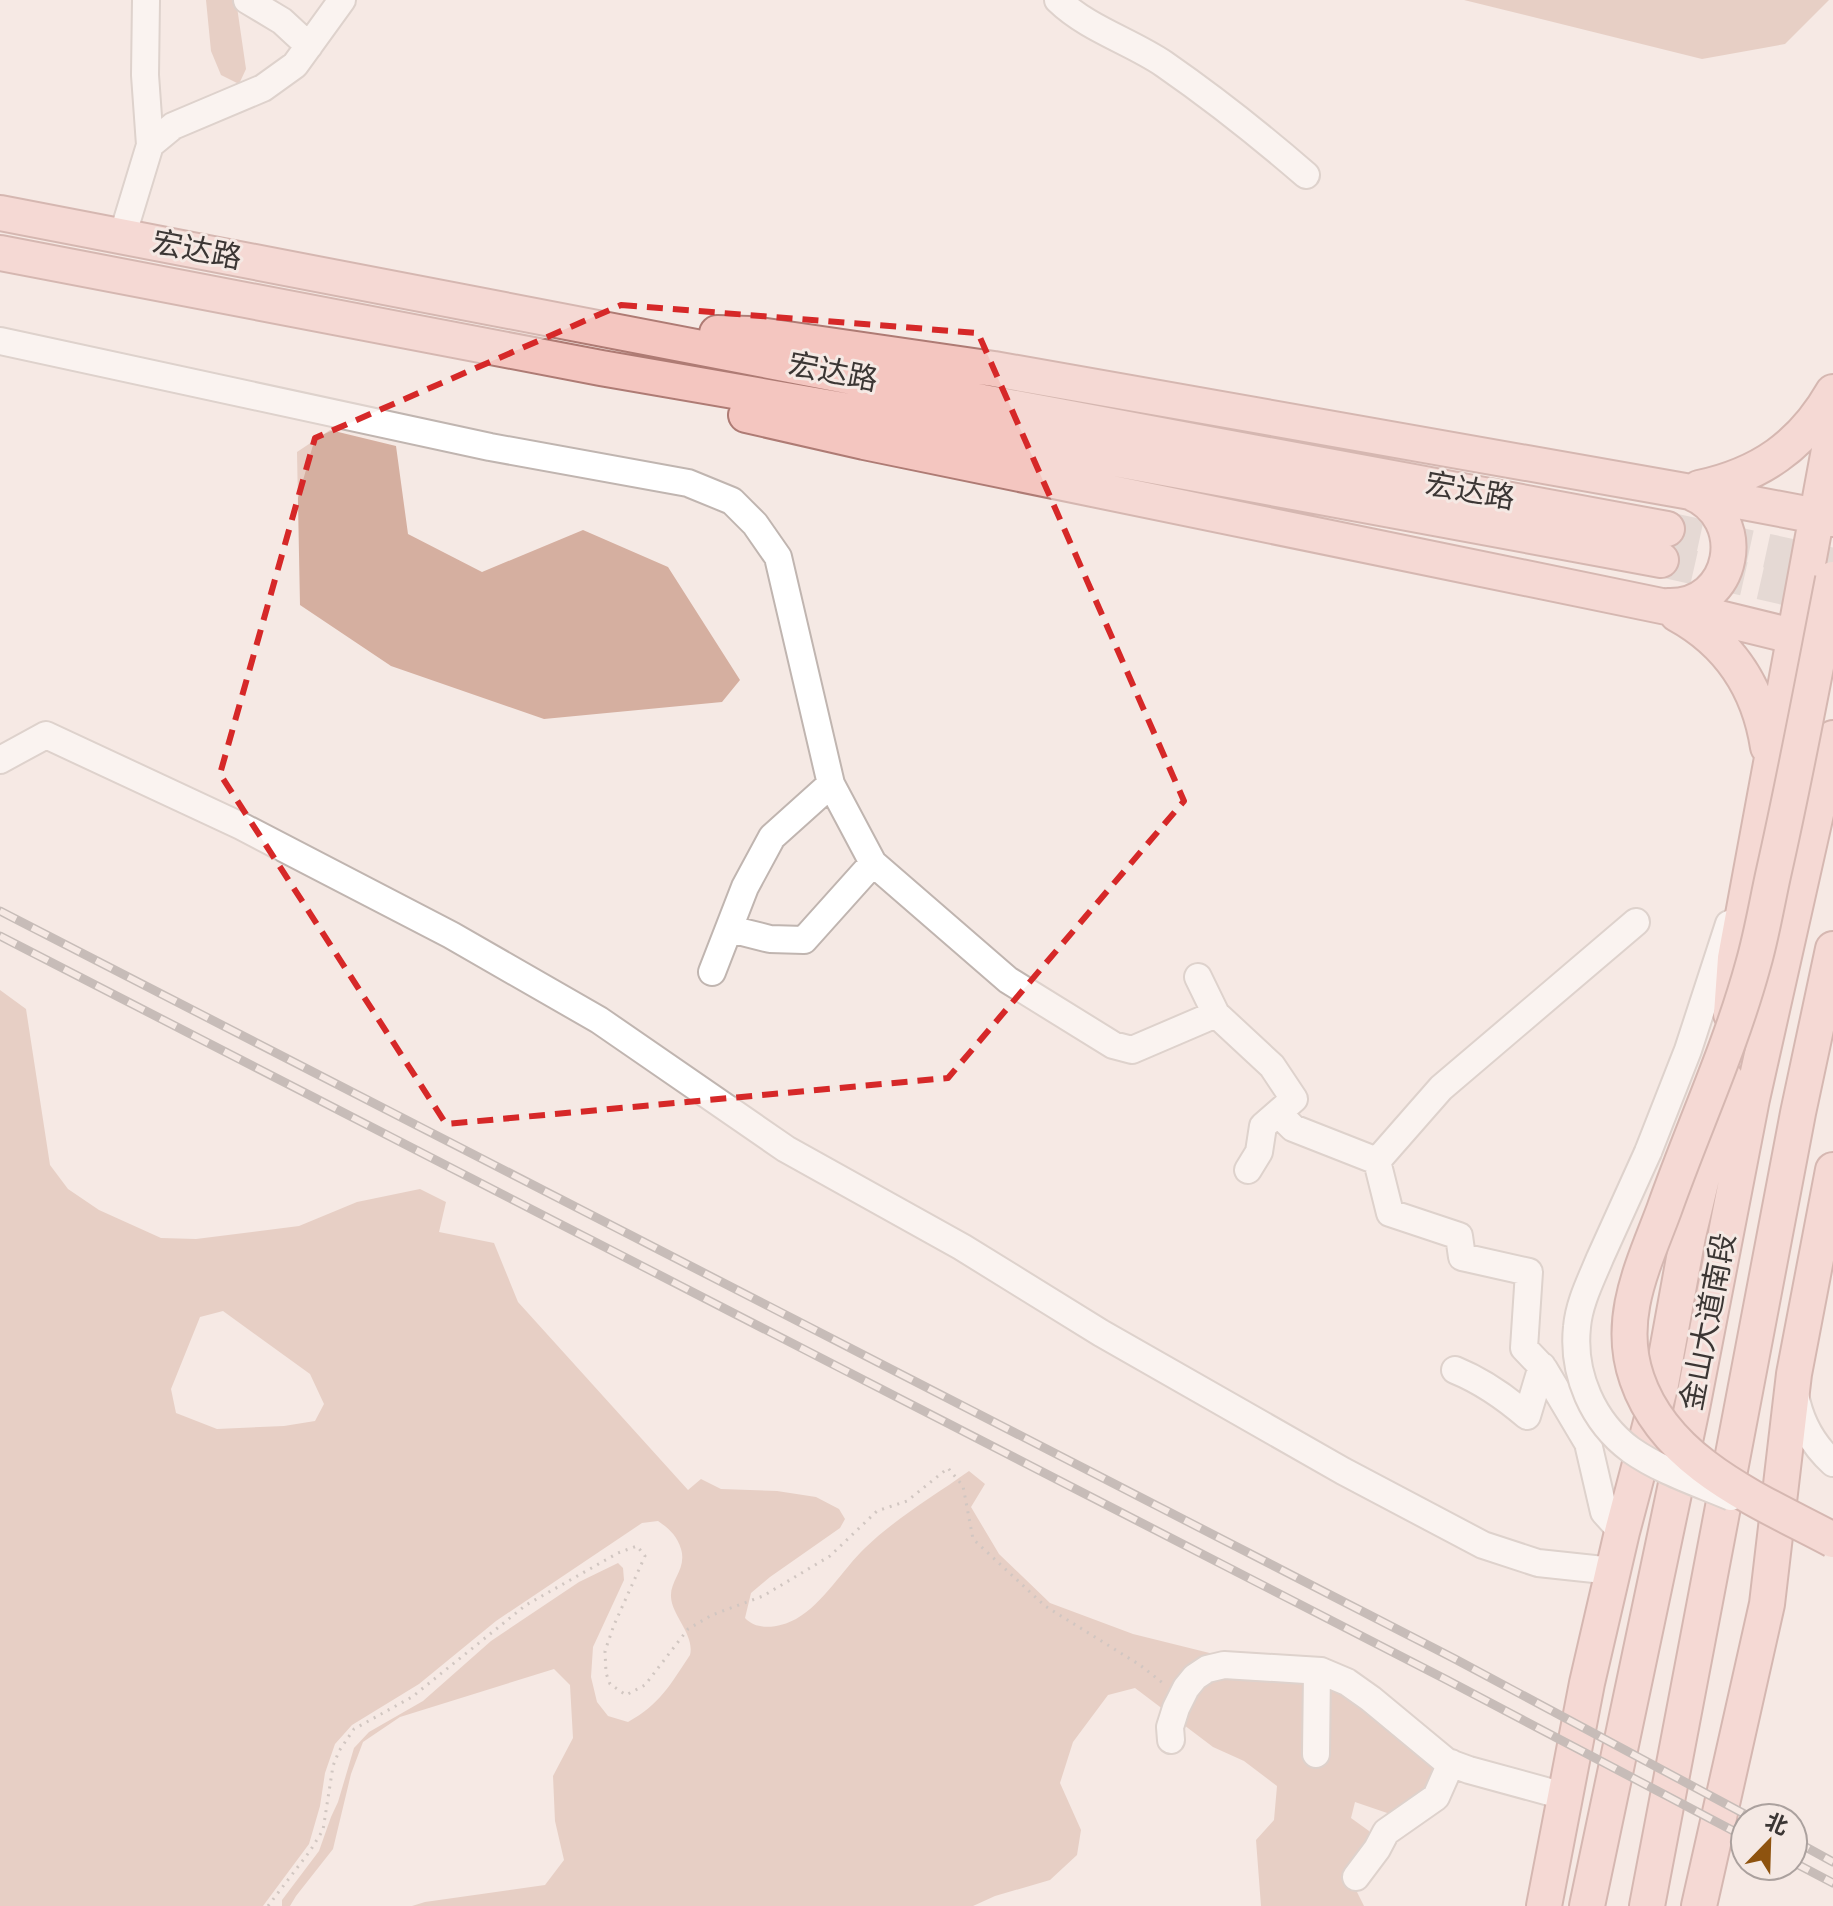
<svg xmlns="http://www.w3.org/2000/svg" width="1833" height="1906" font-family="'Sofia Sans Condensed','Noto Sans SC',sans-serif">
<rect width="100%" height="100%" fill="#f5e9e4"/>
<path fill="#d5afa0" fill-rule="evenodd" d="M206,0H236L246,69L239,84L221,75L211,51Z
M1464,0H1829L1785,44L1702,59Z
M330,430L396,446L408,534L482,572L583,530L668,567L740,680L722,702L544,719L391,666L300,605L297,452Z
M0,990L26,1009L50,1165L68,1189L99,1210L161,1238L196,1239L299,1226L357,1202L420,1189L446,1202L439,1232L494,1243L518,1302L688,1490L701,1479L721,1489L777,1491L816,1497L839,1509L845,1519L840,1528L770,1577L751,1593L745,1618C758,1632 781,1627 796,1619C824,1603 842,1570 865,1548C896,1518 934,1496 969,1471L985,1484L971,1507L999,1554L1050,1603L1133,1634L1338,1685L1438,1764L1425,1791L1393,1815L1355,1802L1351,1818L1369,1831V1844L1351,1880L1364,1906H1261L1256,1840L1274,1820L1277,1786L1244,1761L1213,1747L1135,1688L1108,1695L1073,1742L1060,1783L1081,1830L1077,1855L1050,1880L995,1896L973,1906H412L425,1902L545,1885L564,1860L555,1821L553,1776L573,1738L570,1685L554,1669L400,1717L363,1742L351,1774L333,1849L296,1896L290,1906H282V1900L319,1851L331,1817L338,1802L354,1748L369,1732L423,1701L491,1641L579,1582L618,1563L623,1568L624,1580L593,1647L591,1677L597,1702L608,1716L628,1722C660,1704 670,1685 690,1655C695,1635 672,1616 671,1597C670,1580 687,1569 681,1549C677,1535 668,1528 658,1521L642,1523L496,1621L419,1684L352,1725L335,1744L325,1773L320,1806L309,1844L263,1906H0ZM223,1311L310,1374L324,1404L315,1421L284,1426L217,1429L176,1413L171,1389L200,1317Z"/>
<g fill="none" stroke-linecap="round" stroke-linejoin="round">
<path stroke="#d0c5c1" stroke-width="34" stroke-dasharray="34 17" stroke-linecap="butt" d="M1667,529L1833,565
M1661,560L1829,598"/>
<defs>
<path id="minor" d="M146,0L145,75L150,145
M247,0L282,21L309,46
M1058,0C1088,29 1130,41 1164,64C1213,98 1261,136 1306,175
M122,237L150,145L173,126L263,88L295,65L342,0
M0,341L490,447L688,483L732,501L755,524L778,557L831,784L873,863L1008,980L1113,1045L1132,1050L1216,1014L1272,1066L1294,1099L1263,1126L1259,1152L1248,1170
M0,760L46,735L241,826L451,935L599,1020L786,1149L962,1247L1101,1333L1343,1471L1483,1545L1538,1563L1613,1571
M730,929L770,939L804,940L873,863
M712,972L745,887L772,837L831,784
M1198,977L1216,1014
M1278,1113L1293,1128L1377,1161
M1648,1152L1688,1050L1729,924
M1455,1370C1482,1381 1505,1397 1527,1416L1542,1366
M1795,1394C1800,1422 1812,1444 1833,1463
M1622,1532L1604,1512L1588,1443L1544,1369L1524,1348L1529,1272L1462,1257L1459,1236L1390,1213L1377,1161L1441,1088L1636,922
M1171,1740L1170,1727L1176,1708L1186,1688L1195,1677L1207,1669L1224,1665L1321,1671L1347,1682L1371,1699L1447,1762L1469,1770L1564,1796
M1316,1754L1317,1671
M1356,1877L1377,1849L1386,1832L1436,1797L1451,1763"/>
<path id="major" d="M0,213L956,397L1667,529
M0,253L601,368L953,429L1661,560
M717,333L752,334L994,369L1685,491L1833,519
M746,415L864,442L1715,617L1817,642
M1699,488C1760,475 1802,446 1833,392
M1668,606C1735,608 1752,517 1690,492
M1677,614C1730,643 1759,688 1768,747
M1731,1014L1735,958L1833,428
M1544,1906L1587,1683L1622,1532L1661,1384L1688,1236L1726,1079
M1587,1906L1692,1408L1752,1099L1833,738
M1647,1906L1798,1113L1833,949
M1699,1906L1767,1604L1794,1374L1833,1170"/>
</defs>
<use href="#minor" stroke="#c0b5b0" stroke-width="30"/>
<use href="#major" stroke="#ae7b74" stroke-width="38"/>
<path stroke="#a59c98" stroke-width="3" stroke-dasharray="2 6" stroke-linecap="butt" d="M268,1906L310,1851L323,1830L333,1766L339,1751L354,1729L412,1697L526,1605L618,1553L637,1546L645,1556L614,1625L605,1651L606,1673L610,1684L626,1695L645,1685L688,1629L712,1615L763,1596L830,1556L877,1511L907,1501L948,1468L963,1486L973,1539L1045,1606L1140,1665L1164,1684"/>
<use href="#minor" stroke="#fff" stroke-width="26"/>
<use href="#major" stroke="#f4c6c0" stroke-width="34"/>
<defs>
<path id="rail" d="M0,911L1455,1659L1752,1818
M0,936L1447,1680L1745,1837
M1793,1840L1833,1862
M1793,1862L1833,1883"/>
</defs>
<use href="#rail" stroke="#8e8683" stroke-width="9"/>
<use href="#rail" stroke="#f5e9e4" stroke-width="6" stroke-dasharray="18" stroke-linecap="butt"/>
<defs>
<path id="minor-bridge" d="M1648,1152C1632,1187 1616,1223 1600,1258C1591,1280 1579,1303 1577,1327C1572,1374 1593,1422 1631,1450C1661,1471 1698,1483 1731,1497"/>
<path id="major-bridge" d="M1833,579C1814,676 1796,774 1774,871C1767,902 1762,934 1753,965C1730,1049 1693,1128 1664,1210C1643,1266 1616,1319 1637,1379C1666,1464 1760,1501 1833,1540"/>
</defs>
<use href="#minor-bridge" stroke="#c0b5b0" stroke-width="30" stroke-linecap="butt"/>
<use href="#major-bridge" stroke="#ae7b74" stroke-width="38" stroke-linecap="butt"/>
<use href="#minor-bridge" stroke="#fff" stroke-width="26"/>
<use href="#major-bridge" stroke="#f4c6c0" stroke-width="34"/>
</g>
<path d="M0 0H1833V1906H0ZM621,305L978,333L1184,801L948,1078L446,1124L220,774L315,438Z" fill="#f5e9e4" fill-opacity=".55" fill-rule="evenodd"/>
<path fill="none" stroke="#d62828" stroke-width="6" stroke-dasharray="16 10" stroke-linejoin="round" d="M621,305L978,333L1184,801L948,1078L446,1124L220,774L315,438Z"/>
<g text-anchor="middle" dominant-baseline="central" stroke-width="6" stroke-linejoin="round" paint-order="stroke">
<g font-size="30" fill="#3b3634" stroke="#f5e9e4">
<text transform="translate(197 251) rotate(11)">宏达路</text>
<text transform="translate(833 373) rotate(11)">宏达路</text>
<text transform="translate(1470 492) rotate(10)">宏达路</text>
<text transform="translate(1709 1322) rotate(-79)">金山大道南段</text>
</g>
</g>
<g transform="translate(1769 1842) rotate(23)"><circle r="38" fill="#f5e9e4" stroke="#aba19e" stroke-width="2"/>
<path d="M0-6L14 30L0 20L-14 30Z" fill="#8e530f"/>
<text y="-12" font-size="22" font-weight="bold" text-anchor="middle" fill="#3b3634">北</text>
</g>
</svg>
